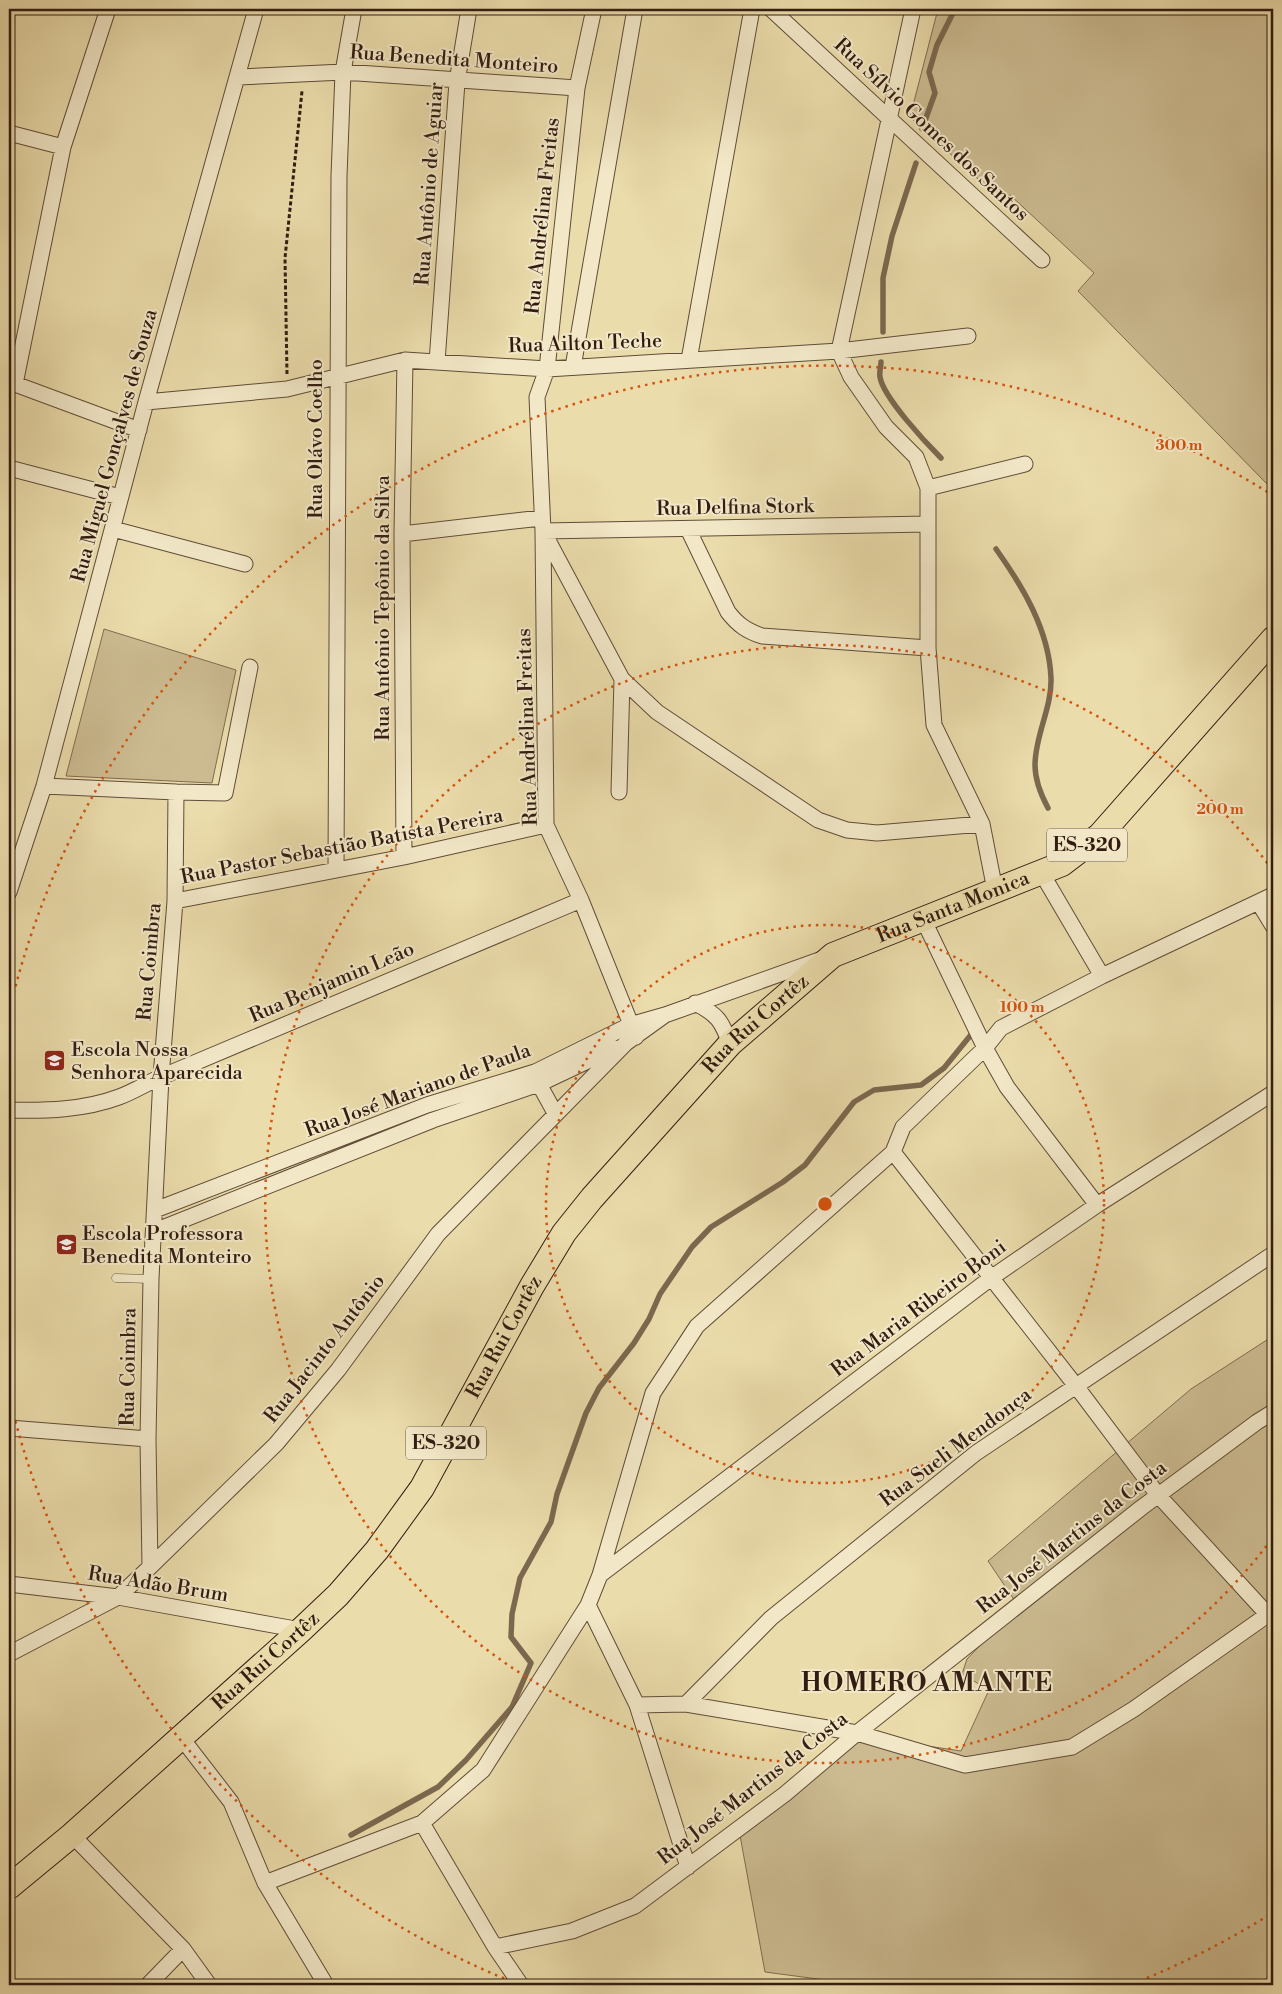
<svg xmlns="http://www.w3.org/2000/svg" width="1282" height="1994" font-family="'Libre Bodoni',serif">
<rect width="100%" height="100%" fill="#ebdcab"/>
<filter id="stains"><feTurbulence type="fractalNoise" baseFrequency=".004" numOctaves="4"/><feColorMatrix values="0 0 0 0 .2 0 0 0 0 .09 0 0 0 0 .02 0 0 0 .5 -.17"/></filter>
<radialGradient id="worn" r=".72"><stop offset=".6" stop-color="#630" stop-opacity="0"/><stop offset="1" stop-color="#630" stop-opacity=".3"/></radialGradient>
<path fill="#ccbb91" stroke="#7f6c52" d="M938,9H1271L1273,15V482L1268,485L1078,291L1094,273L1010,195L1001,200L910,117Z
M104,629L236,670L212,783L66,776Z
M1273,1336V1985H863L765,1972L739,1830L856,1740L907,1743L961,1751L989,1690L962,1674L967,1659L1015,1609L1013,1598L988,1561L1191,1389Z"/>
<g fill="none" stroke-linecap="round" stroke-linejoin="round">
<path stroke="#7b684f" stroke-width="5.5" d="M922,129L935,93L929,72L937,45L955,9
M883,332V278L892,236L916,163
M881,362C881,366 879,372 880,377C883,397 926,443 941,458
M996,549C1023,587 1049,630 1051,678C1052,708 1035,735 1035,765C1035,780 1041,795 1048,808
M351,1835L438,1787L466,1760L512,1707L531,1663L511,1637L512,1614L520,1578L551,1522L557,1494L586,1413L599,1388L634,1343L649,1319L660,1294L692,1247L711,1227L783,1182L805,1165L854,1102L874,1090L921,1085L944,1068L974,1031"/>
<defs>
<path id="service" d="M116,1278L151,1279"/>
<path id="minor" d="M108,9L63,147L15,384L139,430
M594,9L577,88L547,369L537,397L543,531L546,825L581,900L636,1037
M771,9L1042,260
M913,9L839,351L851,377L886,427L916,457L928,488V648L934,725L982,824L995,890
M238,77L343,72L577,88
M9,133L63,147
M689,360L752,9
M437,362L457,82L469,9
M573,367L635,9
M146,402L287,389L405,360L547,369L839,351L968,336
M9,468L120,497
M928,488L1025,464
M928,524L543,531L622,679L657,712L818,820L847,830L877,833L982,824
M113,529L245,564
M688,529L728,612C738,625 747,631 762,636L928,648
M402,534L541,518
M44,786L176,792L175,901L161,1077L151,1279L148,1439L150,1567
M176,792L225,793L250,667
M619,792L622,679
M404,857L402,534L405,360
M336,870L339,176L343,72L354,9
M1041,872L1102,976
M9,892L44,786L146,402L256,9
M175,901L404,857L546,825
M1259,903L1273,926
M923,919L985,1048L1007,1087L1097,1205
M695,1003C717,1014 722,1021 730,1044
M536,1074L539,1084L555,1113
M9,1110C46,1111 84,1110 119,1097C133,1092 147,1083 161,1077L581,900
M893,1152L1076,1386L1158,1495L1268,1615
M155,1210L427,1105L535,1072L630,1025L665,1015L822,959
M155,1231L433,1120L539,1084L615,1048
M9,1428L148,1439
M600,1575L991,1278L1097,1205L1273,1093
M9,1584L118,1597L301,1630
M588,1605L637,1705L688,1867
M9,1654L118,1597L150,1567L276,1444L338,1370L438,1234L626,1043L665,1015
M686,1704L771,1618L976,1453L1273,1254
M637,1705L686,1704L857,1733L965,1765L1072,1747L1134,1709L1273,1611
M180,1736L231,1802L265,1883L326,1985
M422,1823L483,1770L588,1605L600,1575L653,1393L697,1326L893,1152L903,1127L985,1048L1001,1028L1102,976L1273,895
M72,1835L183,1949L209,1985
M265,1883L422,1823L495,1947L521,1985
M495,1947L572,1931L635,1906L785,1794L857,1733L1141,1508L1257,1422L1273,1412
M148,1985L183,1949"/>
<g id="primary">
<path id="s1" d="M9,1887L72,1835L301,1630L338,1595L377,1550L422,1488L532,1286L564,1233L592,1198L730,1044L833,955L1062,864L1100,835L1273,639"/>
</g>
</defs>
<use href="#service" stroke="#604c38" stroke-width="9"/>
<use href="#minor" stroke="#604c38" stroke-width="17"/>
<use href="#primary" stroke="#321c12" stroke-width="26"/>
<path stroke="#321c12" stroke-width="3" stroke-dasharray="4 2.5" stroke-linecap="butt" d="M287,374L285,258L302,91"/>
<use href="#service" stroke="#f2e8c8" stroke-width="8"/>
<use href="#minor" stroke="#f2e8c8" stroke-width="15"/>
<use href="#primary" stroke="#ebdcab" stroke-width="24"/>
</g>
<g fill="none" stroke="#d6530d" stroke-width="2.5" stroke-dasharray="2.5 5">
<circle cx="825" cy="1204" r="279"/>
<path d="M1271 1540A559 559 0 1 1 1271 868"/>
<path d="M1269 1915A838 838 0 0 1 1132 1984M518 1984A838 838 0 0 1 10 1400M10 1008A838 838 0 0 1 1269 493"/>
</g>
<defs>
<symbol id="school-square" viewBox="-11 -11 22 22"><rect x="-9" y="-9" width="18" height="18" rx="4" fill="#8f2418" stroke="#f2e8c8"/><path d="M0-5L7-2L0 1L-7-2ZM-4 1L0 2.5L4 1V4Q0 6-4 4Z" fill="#fff"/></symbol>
</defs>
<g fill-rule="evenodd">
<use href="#school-square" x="42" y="1048" width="25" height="25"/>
<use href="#school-square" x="54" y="1232" width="25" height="25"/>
</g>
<g text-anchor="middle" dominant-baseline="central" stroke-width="4" stroke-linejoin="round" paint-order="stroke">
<g fill="#f2e8c8" stroke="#6c5949" stroke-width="1">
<rect x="1047" y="828.5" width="80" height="33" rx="4"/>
<rect x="406" y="1426.5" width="80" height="33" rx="4"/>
</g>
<g font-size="19" font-weight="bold" fill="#321c12">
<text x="1087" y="845">ES-320</text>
<text x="446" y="1443">ES-320</text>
</g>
<g font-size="20" fill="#321c12" stroke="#f2e8c8">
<text transform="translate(454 60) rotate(4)">Rua Benedita Monteiro</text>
<text transform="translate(931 130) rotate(43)">Rua Sílvio Gomes dos Santos</text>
<text transform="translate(430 184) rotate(-86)">Rua Antônio de Aguiar</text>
<text transform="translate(543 216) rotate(-84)">Rua Andrélina Freitas</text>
<text transform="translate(585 344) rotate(-2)">Rua Ailton Teche</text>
<text transform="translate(316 439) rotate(-90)">Rua Olávo Coelho</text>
<text transform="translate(115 446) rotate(-75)">Rua Miguel Gonçalves de Souza</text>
<text transform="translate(735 508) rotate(-1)">Rua Delfina Stork</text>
<text transform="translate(383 608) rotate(-90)">Rua Antônio Tepônio da Silva</text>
<text transform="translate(528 727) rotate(-92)">Rua Andrélina Freitas</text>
<text transform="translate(342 847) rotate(-11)">Rua Pastor Sebastião Batista Pereira</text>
<text stroke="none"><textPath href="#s1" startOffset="1385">Rua Santa Monica</textPath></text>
<text transform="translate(150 962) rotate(-85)">Rua Coimbra</text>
<text transform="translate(332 983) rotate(-23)">Rua Benjamin Leão</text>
<text stroke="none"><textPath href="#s1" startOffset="1152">Rua Rui Cortêz</textPath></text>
<text transform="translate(418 1091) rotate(-20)">Rua José Mariano de Paula</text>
<text transform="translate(919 1309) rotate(-37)">Rua Maria Ribeiro Boni</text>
<text stroke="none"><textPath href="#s1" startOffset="748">Rua Rui Cortêz</textPath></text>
<text transform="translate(325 1349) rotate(-52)">Rua Jacinto Antônio</text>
<text transform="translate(129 1367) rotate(-89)">Rua Coimbra</text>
<text transform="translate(956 1448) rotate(-37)">Rua Sueli Mendonça</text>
<text transform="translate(1072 1538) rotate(-38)">Rua José Martins da Costa</text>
<text transform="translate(158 1585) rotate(9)">Rua Adão Brum</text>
<text stroke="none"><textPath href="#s1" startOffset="342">Rua Rui Cortêz</textPath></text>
<text transform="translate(753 1789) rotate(-38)">Rua José Martins da Costa</text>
</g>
<g font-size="20" fill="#321c12" stroke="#f2e8c8" text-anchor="start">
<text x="71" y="1050">Escola Nossa<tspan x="71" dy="23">Senhora Aparecida</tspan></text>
<text x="82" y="1234">Escola Professora<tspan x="82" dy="23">Benedita Monteiro</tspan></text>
</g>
<g font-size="25" font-weight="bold" letter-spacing="1" fill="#321c12" stroke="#f2e8c8">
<text x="927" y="1683">HOMERO AMANTE</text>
</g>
</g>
<circle cx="825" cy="1204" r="8" fill="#d6530d" stroke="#f2e8c8" stroke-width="2.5"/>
<g font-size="15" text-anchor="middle" font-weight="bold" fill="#d6530d" stroke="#f2e8c8" stroke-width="4" stroke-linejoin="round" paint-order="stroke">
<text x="1179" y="450">300 m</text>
<text x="1220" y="814">200 m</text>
<text x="1022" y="1012">100 m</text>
</g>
<rect width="1282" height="1994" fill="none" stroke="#ebdcab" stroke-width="30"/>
<rect x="10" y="10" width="1262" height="1974" fill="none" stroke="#321c12" stroke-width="2.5"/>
<rect x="15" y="15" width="1252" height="1964" fill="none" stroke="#321c12"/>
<rect width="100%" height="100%" filter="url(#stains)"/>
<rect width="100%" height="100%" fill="url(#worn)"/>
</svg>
